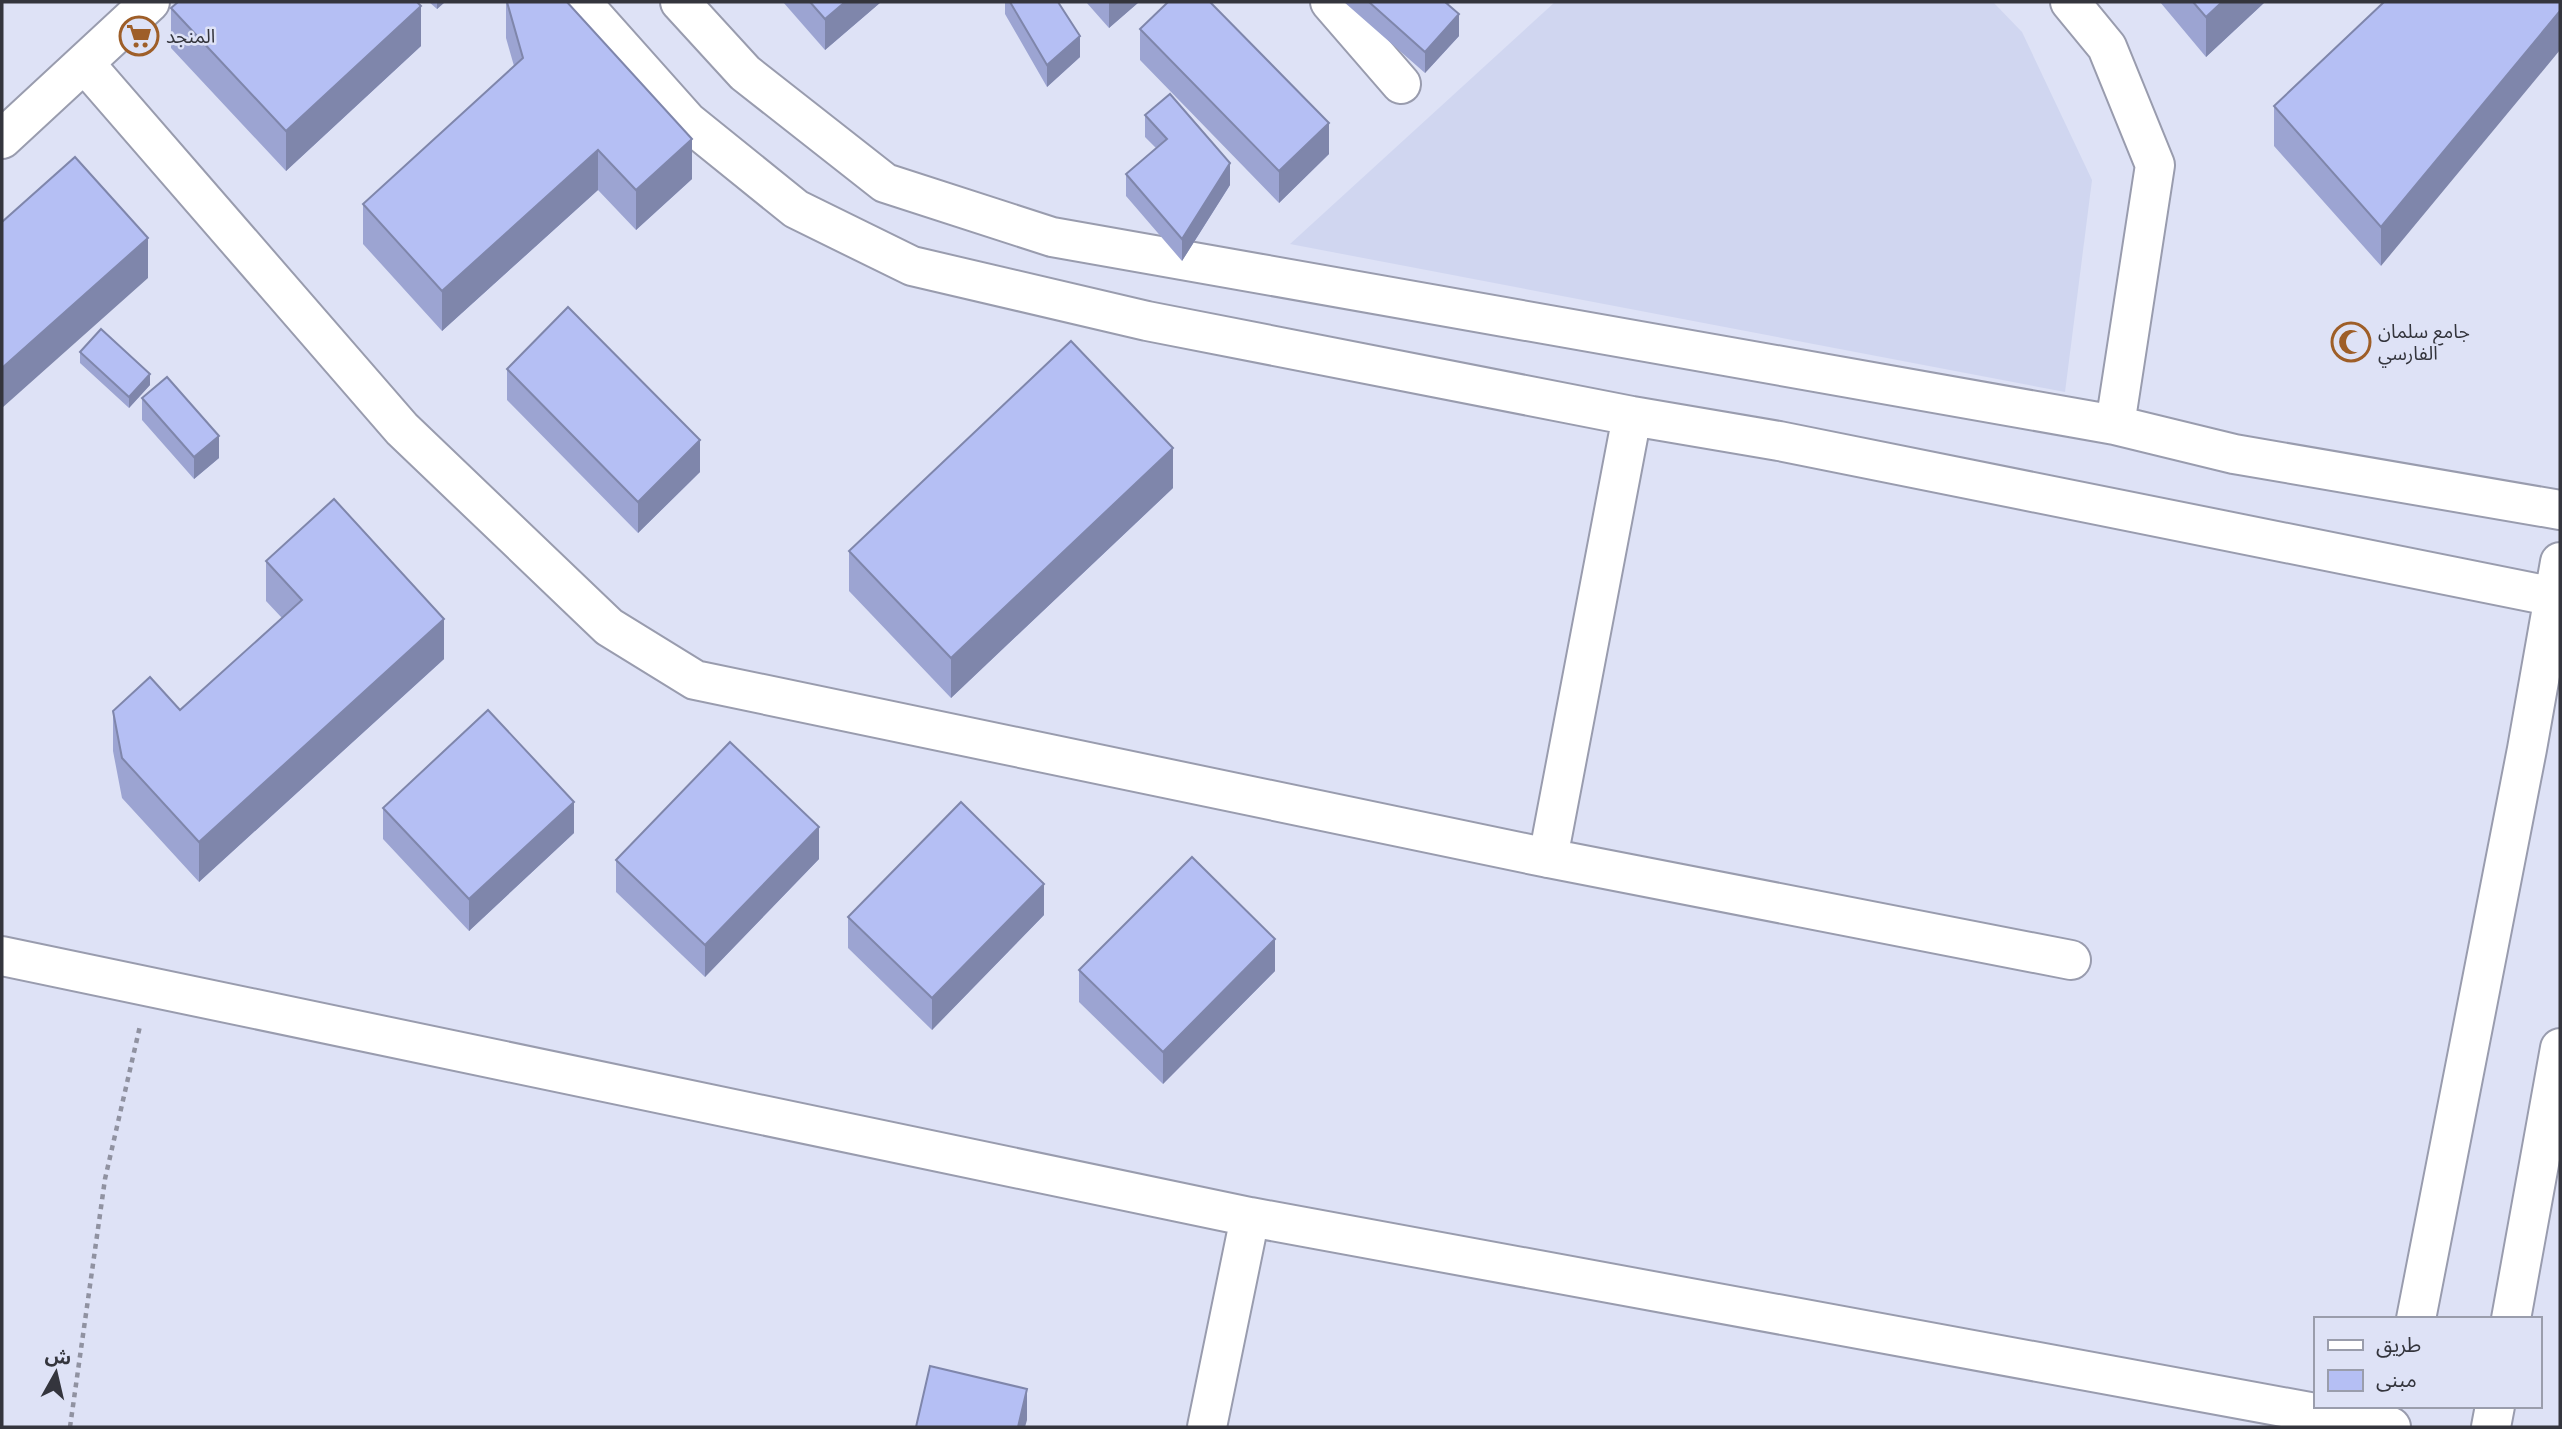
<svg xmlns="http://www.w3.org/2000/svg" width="2562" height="1429" font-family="'Noto Sans','Noto Sans Arabic',sans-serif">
<rect width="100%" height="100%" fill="#dee2f6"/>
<path fill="#d0d6f0" d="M1555,2H1993L2022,32L2092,180L2065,392L1290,244Z"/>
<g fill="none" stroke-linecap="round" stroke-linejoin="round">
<defs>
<path id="minor" d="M581,2L687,121L796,209L912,266L1147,321L1632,416L1779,441L2560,598
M680,2L745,73L885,183L1052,237L2115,425L2234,454L2560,510
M1330,2L1401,84
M2070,2L2107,47L2155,165L2115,425
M85,64L402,429L609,627L695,680L1548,858L2071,960
M2,139L150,2
M1548,858L1632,416
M2,956L1250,1217L2391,1427
M2416,1319L2527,749L2560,562
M2511,1319L2560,1048
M1207,1427L1250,1217
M2491,1427L2495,1406"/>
</defs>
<use href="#minor" stroke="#999cae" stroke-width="42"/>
<path stroke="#9092a1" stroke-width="4.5" stroke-dasharray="5 5" stroke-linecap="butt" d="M70,1427L105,1179L140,1026"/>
<use href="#minor" stroke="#fff" stroke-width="38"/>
</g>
<path fill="#9ca4d2" d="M429,2H445L437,9Z
M506,2H567L692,179L636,230L598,190L442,331L363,244V204L514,66L506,38Z
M783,2H881L825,50Z
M1005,2H1058L1080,57L1047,87L1005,14Z
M1086,2H1139L1109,28Z
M1344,2H1451L1448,5L1459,36L1425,73Z
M2160,2H2265L2206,57Z
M2384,2L2381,266L2274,146V106Z
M171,8L421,46L286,171L171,48Z
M1140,29L1329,154L1279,203L1140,60Z
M1145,115L1230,185L1182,261L1126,196V174L1156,148L1145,137Z
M80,352L150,385L129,408L80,363Z
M507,369L700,472L638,533L507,400Z
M142,398L219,458L194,479L142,420Z
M1173,488L951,698L849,591V551Z
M266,561L444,659L199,882L122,798L113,751V711L180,710L282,618L266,601Z
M383,808L574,833L469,931L383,839Z
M819,859L705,977L616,892V860Z
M1044,915L932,1030L848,948V917Z
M1079,970L1275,971L1163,1084L1079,1002Z"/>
<path fill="#7f86ab" d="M437,2H445L437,9Z
M845,2H881L825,50V19Z
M1109,2H1139L1109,28Z
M2222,2H2265L2206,57V17Z
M421,6V46L286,171V131Z
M2560,11V50L2381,266V227Z
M1459,14V36L1425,73V52Z
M1080,36V57L1047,87V65Z
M1329,123V154L1279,203V171Z
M692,139V179L636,230V190Z
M598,150V190L442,331V291Z
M1230,163V185L1182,261V239Z
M148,238V278L2,408V368Z
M150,374V385L129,408V397Z
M219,436V458L194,479V457Z
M700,440V472L638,533V502Z
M1173,448V488L951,698V658Z
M444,619V659L199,882V842Z
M574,802V833L469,931V899Z
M819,827V859L705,977V945Z
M1044,884V915L932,1030V998Z
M1275,939V971L1163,1084V1052Z
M1027,1389V1420L1025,1427H1018Z"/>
<path fill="#b5bff4" stroke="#7f86ab" stroke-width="2" d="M178,2H417L421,6L286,131L171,8Z
M507,2H567L692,139L636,190L598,150L442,291L363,204L523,58Z
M810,2H845L825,19Z
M1010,2H1058L1080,36L1047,65Z
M1168,2H1210L1329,123L1279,171L1140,29Z
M1369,2H1445L1459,14L1425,52Z
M2193,2H2222L2206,17Z
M2384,2H2560V11L2381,227L2274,106Z
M1170,94L1230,163L1182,239L1126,174L1167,139L1145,115Z
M75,157L148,238L2,368V222Z
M568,307L700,440L638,502L507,369Z
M101,329L150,374L129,397L80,352Z
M1071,341L1173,448L951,658L849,551Z
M167,377L219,436L194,457L142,398Z
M334,499L444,619L199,842L122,758L113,711L150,677L180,710L302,600L266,561Z
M488,710L574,802L469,899L383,808Z
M730,742L819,827L705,945L616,860Z
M961,802L1044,884L932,998L848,917Z
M1192,857L1275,939L1163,1052L1079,970Z
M930,1366L1027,1389L1018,1427H916Z"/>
<defs>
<symbol id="supermarket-ring" viewBox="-11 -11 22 22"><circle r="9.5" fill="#dee2f6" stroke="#9e5e28" stroke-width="1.5"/><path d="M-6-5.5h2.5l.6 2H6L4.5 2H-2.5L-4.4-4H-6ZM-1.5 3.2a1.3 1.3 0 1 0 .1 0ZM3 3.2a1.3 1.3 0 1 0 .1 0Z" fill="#9e5e28"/></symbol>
<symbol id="mosque-ring" viewBox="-11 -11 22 22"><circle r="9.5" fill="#dee2f6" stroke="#9e5e28" stroke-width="1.5"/><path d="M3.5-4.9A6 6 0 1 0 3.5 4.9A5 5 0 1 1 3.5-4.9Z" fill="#9e5e28"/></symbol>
</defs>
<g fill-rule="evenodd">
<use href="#supermarket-ring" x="117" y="14" width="44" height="44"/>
<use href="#mosque-ring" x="2329" y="320" width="44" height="44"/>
</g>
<g text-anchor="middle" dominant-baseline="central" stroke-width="5" stroke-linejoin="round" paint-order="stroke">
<g font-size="19" fill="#34353d" stroke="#dee2f6" text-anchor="start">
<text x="166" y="36">المنجد</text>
<text x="2378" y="331">جامع سلمان<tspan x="2378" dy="22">الفارسي</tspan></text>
</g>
</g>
<rect width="2562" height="1429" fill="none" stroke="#34353d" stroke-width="7"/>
<rect x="2314" y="1317" width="228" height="91" fill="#dee2f6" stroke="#9a9dac" stroke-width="2"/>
<rect x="2328" y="1340" width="35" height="10" fill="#ffffff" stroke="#9a9dac" stroke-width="2"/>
<text x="2376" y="1352" font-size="21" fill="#34353d">طريق</text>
<rect x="2328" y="1370" width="35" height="21" fill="#b5bff4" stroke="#9a9dac" stroke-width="2"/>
<text x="2376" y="1387" font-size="21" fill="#34353d">مبنى</text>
<g transform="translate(56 1373) rotate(8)" stroke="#dee2f6" stroke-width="5" paint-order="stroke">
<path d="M0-5L12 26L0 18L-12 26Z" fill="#34353d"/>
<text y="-10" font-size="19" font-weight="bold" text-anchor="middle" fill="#34353d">ش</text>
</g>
</svg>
